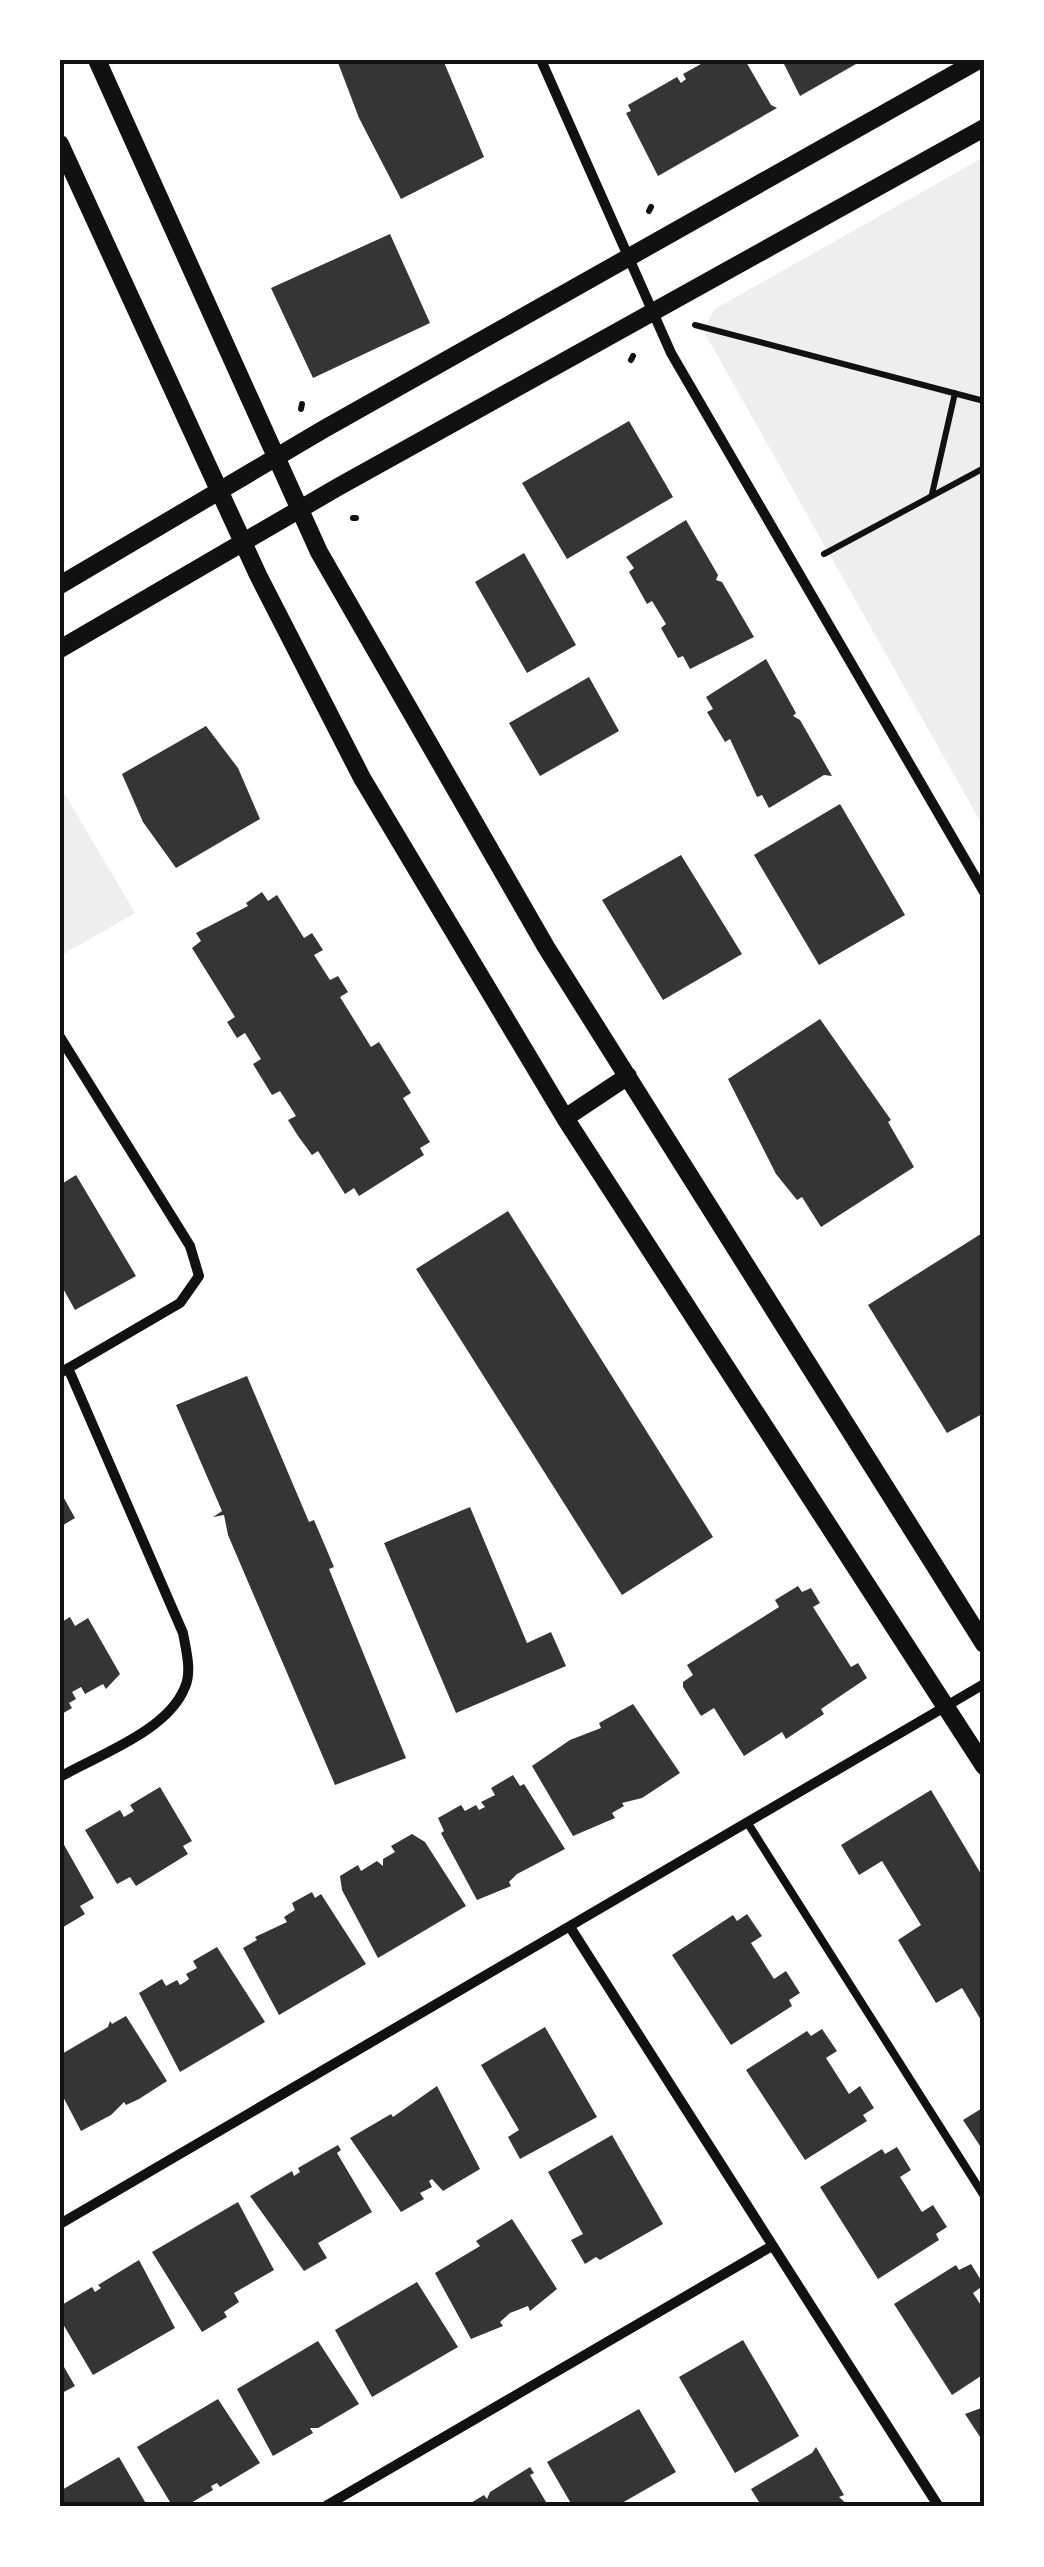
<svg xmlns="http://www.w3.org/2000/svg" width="1044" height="2567" font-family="Lora,serif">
<rect width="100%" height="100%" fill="#fff"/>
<path fill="#eee" d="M984,157V828L703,330L715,309Z
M60,786L135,913L60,956Z"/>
<path fill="#353535" d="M337,60H443L484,157L401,199L359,118Z
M708,60H745L771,105L777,108L658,176L626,113L631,111L628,105L677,77L681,83L686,79L683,74Z
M782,60H853L856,64L800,96Z
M390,234L430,323L313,378L271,288Z
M629,421L673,497L567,559L522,483Z
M686,520L718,575L716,580L722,582L754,637L690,669L683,656L678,658L661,628L666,624L652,601L647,604L629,572L634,568L626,557Z
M524,553L576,645L527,673L475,582Z
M766,659L796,713L793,716L800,720L832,776L824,775L769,808L762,795L757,797L730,739L725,742L707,712L713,709L706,697Z
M589,677L619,731L540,776L509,723Z
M206,726L238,768L260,819L176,868L143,822L122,774Z
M840,804L905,915L819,965L754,855Z
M681,855L742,954L663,1000L602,900Z
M262,892L268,901L277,895L304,938L312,933L323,950L314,955L330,980L338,976L348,992L340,997L371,1047L379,1042L411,1093L403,1098L430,1142L420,1148L424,1155L359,1196L354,1188L345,1194L318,1151L312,1155L298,1136L288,1120L296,1116L280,1091L272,1095L253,1064L261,1059L245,1033L237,1038L227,1022L235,1017L192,948L201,941L196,933L248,906L246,903Z
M820,1019L891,1120L888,1122L914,1167L821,1227L802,1197L797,1200L776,1174L728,1079Z
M76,1175L136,1276L75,1310L60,1283V1185Z
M508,1211L713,1537L622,1595L416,1269Z
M984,1232V1413L947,1433L868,1305Z
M247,1376L309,1522L314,1520L334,1567L329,1569L406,1758L335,1785L228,1535L224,1515L213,1517L222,1511L176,1405Z
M60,1491L75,1518L60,1527Z
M470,1507L527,1643L551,1632L566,1666L456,1713L384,1543Z
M798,1586L802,1592L811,1588L820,1603L813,1607L851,1667L858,1663L867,1678L821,1709L824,1714L786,1739L782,1732L744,1756L714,1708L701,1716L683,1687V1682L693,1675L687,1665L779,1607L775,1600Z
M70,1617L75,1626L88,1618L120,1674L106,1689L103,1684L85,1694L81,1687L72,1692L76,1699L69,1703L72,1708L60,1715V1623Z
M633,1704L680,1773L642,1798L622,1803L624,1806L612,1813L615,1818L573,1836L532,1766L570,1740L601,1728L599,1723Z
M513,1775L520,1786L524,1784L565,1849L517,1874L509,1882L511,1886L477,1900L441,1833L444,1831L438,1818L461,1805L465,1811L476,1805L479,1810L485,1807L481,1802L495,1795L491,1788Z
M160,1787L192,1841L183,1846L188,1854L136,1886L130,1877L117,1884L85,1830L120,1810L124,1817L134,1811L130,1805Z
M931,1790L984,1879V2025L962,1988L936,2003L898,1940L921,1925L882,1861L859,1875L841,1845Z
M412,1834L425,1842L466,1906L378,1958L342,1890L340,1876L358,1865L361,1871L377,1861L383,1866V1859L395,1852L391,1846Z
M63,1843L94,1898L80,1906L85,1914L60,1929Z
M312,1892L315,1898L321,1894L366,1964L279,2015L243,1948L257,1940L255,1937L287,1922L284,1917L295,1910L292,1903Z
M747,1914L762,1936L751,1943L774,1979L786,1971L800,1993L789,2000L792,2006L731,2045L672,1955L733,1915L737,1921Z
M217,1947L265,2022L180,2072L139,1993L162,1979L166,1986L177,1980L180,1985L185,1982L189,1979L186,1974L197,1968L193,1961Z
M126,2016L167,2081L139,2099L126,2105L124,2102L111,2115L81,2131L60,2091V2055L108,2027L110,2021L112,2024Z
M545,2027L597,2117L520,2159L508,2137L519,2130L481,2065Z
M822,2029L837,2051L826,2058L849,2094L860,2086L874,2108L863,2115L867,2121L805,2160L746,2070L807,2031L811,2036Z
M437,2086L480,2169L443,2191L432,2179L429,2181L432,2187L420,2193L424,2199L401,2212L350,2138L391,2114L393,2117Z
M984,2107V2152L963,2120Z
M612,2135L663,2224L600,2260L596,2257L585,2264L571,2240L583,2234L548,2172Z
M338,2145L341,2150L337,2153L372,2212L318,2243L327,2258L304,2271L250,2196L292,2171L294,2176L300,2172L298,2168Z
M897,2147L911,2170L900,2177L922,2212L933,2205L947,2227L936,2234L939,2240L878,2279L820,2187L882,2149L885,2154Z
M238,2202L274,2270L234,2293L239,2302L224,2312L227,2317L202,2332L152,2252Z
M512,2219L557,2289L530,2311L528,2306L510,2313L500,2322L503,2326L471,2339L435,2273L480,2246L476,2241Z
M139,2260L175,2328L93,2375L60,2319V2306L92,2287L95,2292L101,2288L98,2285Z
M971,2264L984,2285L973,2293L984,2310V2374L952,2395L894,2304L956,2265L959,2270Z
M417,2282L458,2347L372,2397L335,2330Z
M743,2340L799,2436L735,2473L679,2377Z
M318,2341L359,2404L318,2428H310L313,2433L273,2456L237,2389Z
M60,2360L75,2386L60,2394Z
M218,2399L260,2463L220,2487L217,2483L211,2486L213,2490L184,2507H173L137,2447Z
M984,2407V2443L965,2414Z
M639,2409L676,2472L615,2507H573L547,2462Z
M816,2447L844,2495L839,2497L850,2507H762L751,2489L812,2453Z
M119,2457L148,2507H60V2491Z
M530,2467L534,2473L530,2475L549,2507H464L484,2495L487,2499L490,2492Z"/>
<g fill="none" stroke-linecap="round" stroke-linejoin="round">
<path stroke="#111" stroke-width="6" d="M649,211L651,207
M695,325L984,401
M631,360L633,356
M301,409L302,404
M932,494L955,393
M353,518H356
M824,554L984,468"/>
<path stroke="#111" stroke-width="8" d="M747,1822L984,2196"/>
<path stroke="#111" stroke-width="10" d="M541,60L671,353L984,892
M60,1037L190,1246L199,1276L180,1303L60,1373
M60,1777C98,1755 168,1731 185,1687C192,1671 186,1650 183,1633L68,1368
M570,1927L939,2507
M60,2224L984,1684
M324,2507L772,2246"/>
<path stroke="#111" stroke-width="18" d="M97,60L319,552L546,947L984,1644
M60,144L258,575L362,778L565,1118L984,1766
M60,585L324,429L979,60
M60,649L338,487L984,128
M565,1118L628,1076"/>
</g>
<rect width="1044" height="2567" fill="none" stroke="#ffffff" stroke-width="125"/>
<rect x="62" y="62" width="920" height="2442" fill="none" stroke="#111" stroke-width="4"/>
</svg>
